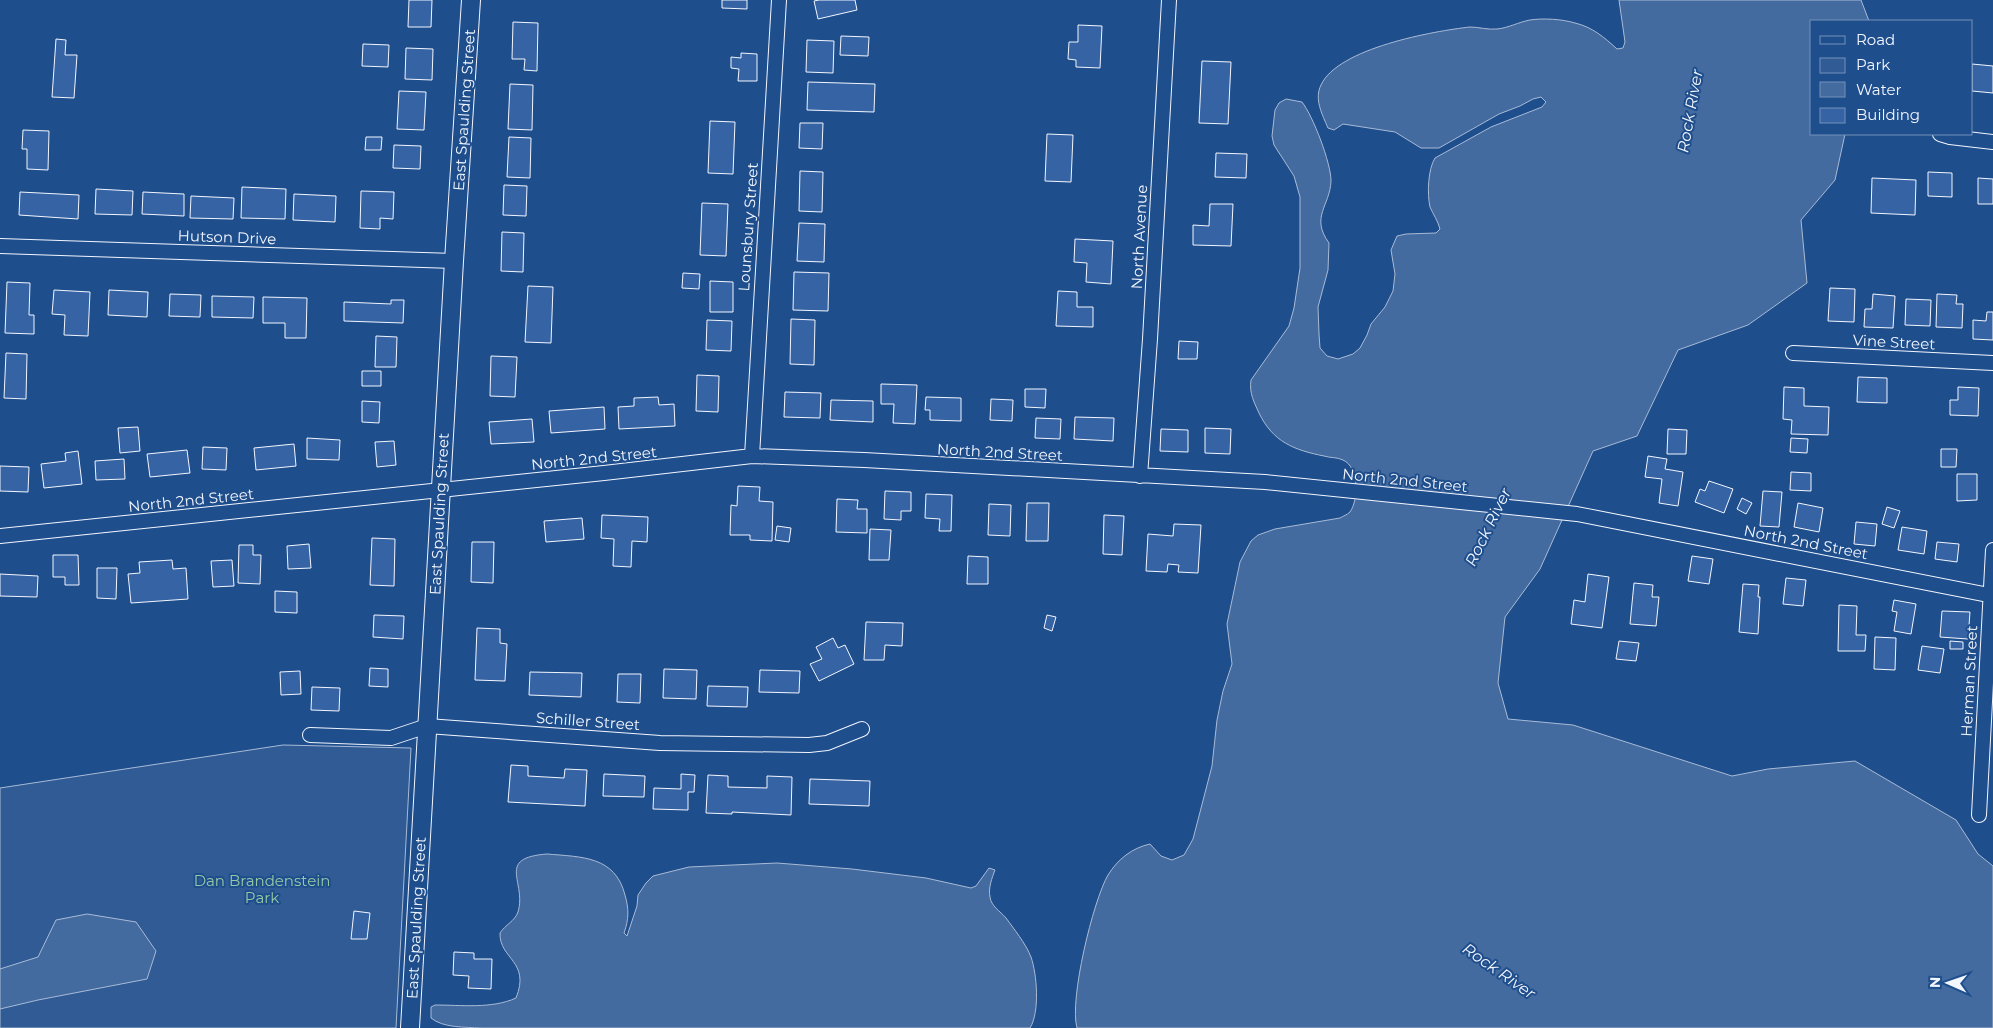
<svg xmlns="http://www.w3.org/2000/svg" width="1993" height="1028" font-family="Montserrat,sans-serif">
<rect width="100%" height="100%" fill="#1f4e8c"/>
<path fill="#305b95" stroke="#a8bbd7" d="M283,745L411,748L396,1028H0V788Z"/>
<path fill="#446ba0" stroke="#a8bbd7" d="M1619,0H1861L1869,21H1812V134H1845L1835,180L1801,220L1807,283L1748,325L1678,350L1637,436L1593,451L1540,569L1505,617L1498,683L1508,719L1573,725L1732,776L1768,769L1855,761L1956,820L1978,854L1993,866V1028H1077C1069,1000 1093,901 1108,875C1118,859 1132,848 1150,844L1161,856L1172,860L1184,855L1193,839L1212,766L1217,720L1223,691L1232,664L1227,624L1240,562L1251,541L1258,535L1275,529L1340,518C1343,516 1347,515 1350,512C1359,499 1359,467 1343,460C1337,457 1330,458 1324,456C1294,450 1273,442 1259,413C1254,402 1249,393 1251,380L1289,326L1294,308L1300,268V197L1294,176L1274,145L1272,136L1275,110L1279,103L1286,99L1302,102C1313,116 1331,163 1331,181C1330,206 1310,217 1329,243L1328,270L1318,307L1319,334L1320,348L1327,356L1338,359L1353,354L1360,348L1367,335L1371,324L1385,307L1393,291L1395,274L1391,250L1397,236L1406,234L1436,233L1440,229C1438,221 1433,214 1430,207C1427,194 1428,169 1435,158L1491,127L1542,107L1546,102L1541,97L1533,99L1520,106L1499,114L1439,148H1421L1395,132L1343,124L1334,130L1328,128C1322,114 1314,99 1321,85C1338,48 1434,31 1470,27C1479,27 1488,30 1497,29C1508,28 1519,22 1530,20C1543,18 1562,19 1575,23C1592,27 1604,37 1617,49L1623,48L1625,42Z
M547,854C582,857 615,856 625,895C629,909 629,919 624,933L627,936L637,906L638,895L646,883L653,876L689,867L777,863L852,869L926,878L971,888L976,886L989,868L995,870C992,878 988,888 990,897C991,906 1000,911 1006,918C1014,929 1026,944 1031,957C1037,974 1040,1012 1030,1028H481C465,1027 443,1028 431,1018V1007L435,1005C461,1005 492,1009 516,998C531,961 499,959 500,933C505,925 515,921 518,912C527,882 495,858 547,854Z
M87,914L136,922L156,951L147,979L38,1000L0,1009V969L38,957L56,920Z"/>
<path fill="#3563a3" stroke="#f2f6ff" d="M409,0H432L431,27H408Z
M722,0H747V9L722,8Z
M819,0H855L857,10L818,19L814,1Z
M513,22L538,23L537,71L524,70L525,59H512Z
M1078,25L1102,26L1100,68L1076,67V60L1068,59L1069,42H1078Z
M841,36L869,37L868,56L840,55Z
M56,39L66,40L65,55H77L74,98L52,97Z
M807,40L834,41L833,73L806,72Z
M363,44L389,45L388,67L362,66Z
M406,48L433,49L432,80L405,79Z
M741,53L757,54V81H738L739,69L731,68V57L741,58Z
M1202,61L1231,62L1228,124L1199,123Z
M1972,64L1993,66V93L1972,91Z
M808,82L875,84L874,112L807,110Z
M510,84L533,85L532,130L508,129Z
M399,91L426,92L424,130L397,129Z
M710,121L735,122L733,174L708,173Z
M800,123H823L822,149L799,148Z
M23,130L49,131L48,170L27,169V149H22Z
M1047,134L1073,135L1071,182L1045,181Z
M366,137H382L381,150H365Z
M509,137L531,138L530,178L507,177Z
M394,145L421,146L420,169L393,168Z
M1216,153L1247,154L1246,178L1215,177Z
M800,171L823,172L822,212L799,211Z
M1928,172L1952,173V197L1928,196Z
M1872,178L1916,180L1915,215L1871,213Z
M1978,178L1993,179V204H1978Z
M504,185L527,186L526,216L503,215Z
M242,187L286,189L285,219L241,218Z
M96,189L133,191L132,215L95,214Z
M361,191L394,192L393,219L380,218V229L360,228Z
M20,192L79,195L78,219L19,215Z
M143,192L184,194V216L142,214Z
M294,194L336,196L335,222L293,220Z
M191,196L234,198L233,219L190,218Z
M702,203L728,204L726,256L700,255Z
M1210,204H1233L1231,246L1193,245V225L1209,226Z
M799,223L825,224L824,262L797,261Z
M502,232L524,233L523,272L501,271Z
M1075,239L1113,241L1111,284L1086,282L1087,263L1074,262Z
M794,272L829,273L828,311L793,310Z
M683,273L700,274L699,289L682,288Z
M710,281L733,282V312H710Z
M7,282L30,283L29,315H34V334L5,333Z
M528,286L553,287L551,343L525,342Z
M1830,288L1855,289L1854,322L1828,321Z
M54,290L90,292L88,336L64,335L65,315L52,314Z
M109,290L148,292L147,317L108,315Z
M1058,291L1077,292V307H1093V327L1056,326Z
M170,294L201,295L200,317L169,316Z
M1873,294L1895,296L1893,328L1864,327L1865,309H1872Z
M1937,294L1957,295L1956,304H1963L1962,328L1936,327Z
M212,296L254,297L253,318L212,317Z
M263,297L307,298L306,338H285V323H263Z
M1906,299L1931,300L1930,326L1905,325Z
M391,300H404L403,323L344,321V302L391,304Z
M1987,312H1993V340L1973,339V320L1986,321Z
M791,319L815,320L814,365L790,364Z
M707,320L732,321L731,351L706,350Z
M376,336L397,337L396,367H375Z
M1179,341L1198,342L1197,359H1178Z
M6,353L27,354L26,399L4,398Z
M491,356L517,357L515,397L490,396Z
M362,371H381V386H362Z
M697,375L719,376L718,412L696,411Z
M1858,377L1887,378V403L1857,402Z
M881,384L917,385L915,424L893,423L894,404H881Z
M1784,387L1804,388V406L1829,407L1828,435L1791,434L1792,420L1783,419Z
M1958,387L1979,388L1978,416L1950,415V400H1958Z
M1025,389H1046L1045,408L1025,407Z
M785,392L821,393L820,418L784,417Z
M658,397L659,405L674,404L675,426L619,429L618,407L634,406V398Z
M926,397L961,398V421L930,420V410H925Z
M991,399L1013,400L1012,421L990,420Z
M831,400L873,401V422L830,420Z
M362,401L380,402L379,423L362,422Z
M604,407L605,429L551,433L549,411Z
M1075,417L1114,418L1113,441L1074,439Z
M1036,418L1061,419L1060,439L1035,438Z
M532,419L534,442L491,444L489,422Z
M138,427L140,451L120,453L118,428Z
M1205,428L1231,429L1230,454L1205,453Z
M1161,429L1188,430V452L1160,451Z
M1668,429L1687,430L1686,454H1667Z
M307,438L340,440L339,460L307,459Z
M1791,438L1808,439L1807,453L1790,452Z
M394,441L396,465L377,467L375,442Z
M294,444L296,466L256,470L254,448Z
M203,447L227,448L226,470L202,469Z
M1941,449H1957L1956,467H1941Z
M187,450L190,473L150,477L147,454Z
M78,451L82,484L44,488L41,464L66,461L65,453Z
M1648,456L1667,459L1665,469L1683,472L1678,506L1659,503L1662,479L1645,477Z
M124,459L125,479L96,480L95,461Z
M0,466L29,467L28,492L0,491Z
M1791,472L1811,473V491L1790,490Z
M1957,474H1977V500L1957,501Z
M1709,481L1733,489L1724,513L1695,502L1700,489L1705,491Z
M738,486L760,487L759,501L773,502L772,541L750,540V535H730L731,505L737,506Z
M885,491L911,492V511H901V520L884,519Z
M1763,491L1782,492L1779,527L1760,526Z
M926,494L952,495L951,531H939L940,519L925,518Z
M1742,498L1752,503L1746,514L1737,509Z
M837,499L858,500L857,509H867V533L836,532Z
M1027,503H1049L1048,541H1026Z
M1798,503L1823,508L1819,532L1794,527Z
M989,504L1011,505L1010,536L988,535Z
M1887,507L1900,511L1894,528L1882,524Z
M602,515L648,517L647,542L632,541L631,567L613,566L614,539L601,538Z
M1104,515L1124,516L1122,555L1103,554Z
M582,518L584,539L546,542L544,521Z
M1856,522L1877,524L1875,546L1854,544Z
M1174,524L1201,525L1198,573L1178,572L1179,565L1168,564L1167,572L1146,571L1148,534L1173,536Z
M777,526L791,528L789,542L775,540Z
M1902,527L1927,531L1924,554L1898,550Z
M870,529L891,530L889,560H869Z
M372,538L395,539L394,586L370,585Z
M472,542H494L493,583L471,582Z
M1937,542L1959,544L1957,562L1935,559Z
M309,544L311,568L288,569L287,546Z
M239,545H253V555H261L260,584L238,583Z
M53,555H78L79,585H65V577H53Z
M968,556L988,557V584H967Z
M1692,556L1713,559L1709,584L1688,581Z
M172,560L173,569L186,568L188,599L131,603L128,574L140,573L139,562Z
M232,560L234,586L213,587L211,561Z
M97,568H117L116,599L97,598Z
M0,574L38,576L37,597L0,596Z
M1588,574L1609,577L1602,628L1571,624L1574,600L1585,602Z
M1786,578L1806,580L1803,606L1783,604Z
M1634,583L1653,585L1652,597H1659L1656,626L1630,624Z
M1743,584L1759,585L1758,597H1760L1758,634L1739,632Z
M275,591L297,592V613L275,612Z
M1894,600L1916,604L1911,634L1894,631L1897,612L1892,611Z
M1839,605L1857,606L1856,635H1866L1865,651H1838Z
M1942,611L1970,612L1968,639L1940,637Z
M374,615L404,616L403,639L373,637Z
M1047,615L1056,617L1052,631L1044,628Z
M866,622L903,623L902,646L885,645L884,660H864Z
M477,628L500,629V643L507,644L505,681L475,680Z
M1875,637L1896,638L1895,670L1874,669Z
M833,638L838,648L845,645L854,664L819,681L810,664L822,659L816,647Z
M1619,641L1639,643L1636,661L1616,659Z
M1950,641L1963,642V649H1950Z
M1922,646L1944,649L1940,673L1918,670Z
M370,668L388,669V687L369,686Z
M664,669L697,670L696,699L663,698Z
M760,670L800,671L799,693L759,692Z
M300,671L301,694L281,695L280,672Z
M530,672L582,673L581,697L529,695Z
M618,674H641L640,703L617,702Z
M708,686L748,687L747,707L707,706Z
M312,687L340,688L339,711L311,710Z
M511,765L528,766V776L564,778L565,769L587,770L585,806L508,802Z
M604,774L645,776L644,797L603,796Z
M681,774L695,775L694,792H688V810L653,809L654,788L681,789Z
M708,775L728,776V787L767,788V776L792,777L791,815L732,812V814L706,813Z
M810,779L870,781L869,806L809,804Z
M354,911L370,913L367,939H351Z
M454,952L474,953V959H492L491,989L468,988L469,976L453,975Z"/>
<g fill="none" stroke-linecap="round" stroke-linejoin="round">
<defs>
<path id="minor" d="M1940,134L1950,137L1993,142
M0,246L454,261
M1793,353L1993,363
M752,456L779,0
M1140,476L1150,339L1169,0
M0,536L604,473L752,456L864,460L1265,482L1577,514L1993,596
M310,735L391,738L427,726L660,743L809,745L827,743L862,729
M1979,815L1993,550"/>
<path id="tertiary" d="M410,1028L454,261L471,0"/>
</defs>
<use href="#minor" stroke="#f2f6ff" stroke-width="16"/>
<use href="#tertiary" stroke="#f2f6ff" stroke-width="20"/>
<use href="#minor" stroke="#1f4e8c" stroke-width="14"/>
<use href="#tertiary" stroke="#1f4e8c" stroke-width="18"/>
</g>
<g text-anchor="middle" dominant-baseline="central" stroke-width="4" stroke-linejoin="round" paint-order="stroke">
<g font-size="15" fill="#f2f6ff" stroke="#1f4e8c">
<text transform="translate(464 110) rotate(-86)">East Spaulding Street</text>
<text transform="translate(748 227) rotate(-86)">Lounsbury Street</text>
<text transform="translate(227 237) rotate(2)">Hutson Drive</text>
<text transform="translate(1139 237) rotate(-87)">North Avenue</text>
<text transform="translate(1894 342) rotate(3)">Vine Street</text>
<text transform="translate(1000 452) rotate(3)">North 2nd Street</text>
<text transform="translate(594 458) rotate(-6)">North 2nd Street</text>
<text transform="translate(1405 480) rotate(6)">North 2nd Street</text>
<text transform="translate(191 500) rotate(-6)">North 2nd Street</text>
<text transform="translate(439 514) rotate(-87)">East Spaulding Street</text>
<text transform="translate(1806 542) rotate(11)">North 2nd Street</text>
<text transform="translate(1969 681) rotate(-87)">Herman Street</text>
<text transform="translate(588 721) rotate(4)">Schiller Street</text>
<text transform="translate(416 918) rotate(-87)">East Spaulding Street</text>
</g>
<g font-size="15" fill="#97c8a6" stroke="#1f4e8c">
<text x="262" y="880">Dan Brandenstein<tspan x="262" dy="17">Park</tspan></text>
</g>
<g font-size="16" font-style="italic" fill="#f2f6ff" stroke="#1f4e8c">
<text transform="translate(1690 111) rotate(-80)">Rock River</text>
<text transform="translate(1488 527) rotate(-64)">Rock River</text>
<text transform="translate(1499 971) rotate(35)">Rock River</text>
</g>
</g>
<rect x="1810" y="20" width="162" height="115" fill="#1f4e8c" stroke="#7391ba"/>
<rect x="1820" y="36" width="25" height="8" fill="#1f4e8c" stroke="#7391ba"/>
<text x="1856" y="45" font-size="15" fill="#f2f6ff">Road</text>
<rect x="1820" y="58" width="25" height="15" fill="#305b95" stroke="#7391ba"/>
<text x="1856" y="70" font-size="15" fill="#f2f6ff">Park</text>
<rect x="1820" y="82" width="25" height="15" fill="#446ba0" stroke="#7391ba"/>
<text x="1856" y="95" font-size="15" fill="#f2f6ff">Water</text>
<rect x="1820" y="108" width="25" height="15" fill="#3563a3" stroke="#7391ba"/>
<text x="1856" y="120" font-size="15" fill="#f2f6ff">Building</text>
<g transform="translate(1948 983) rotate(272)" stroke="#1f4e8c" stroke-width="4" paint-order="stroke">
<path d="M0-4L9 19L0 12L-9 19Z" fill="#f2f6ff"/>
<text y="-8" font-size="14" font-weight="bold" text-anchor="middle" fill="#f2f6ff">N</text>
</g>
</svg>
